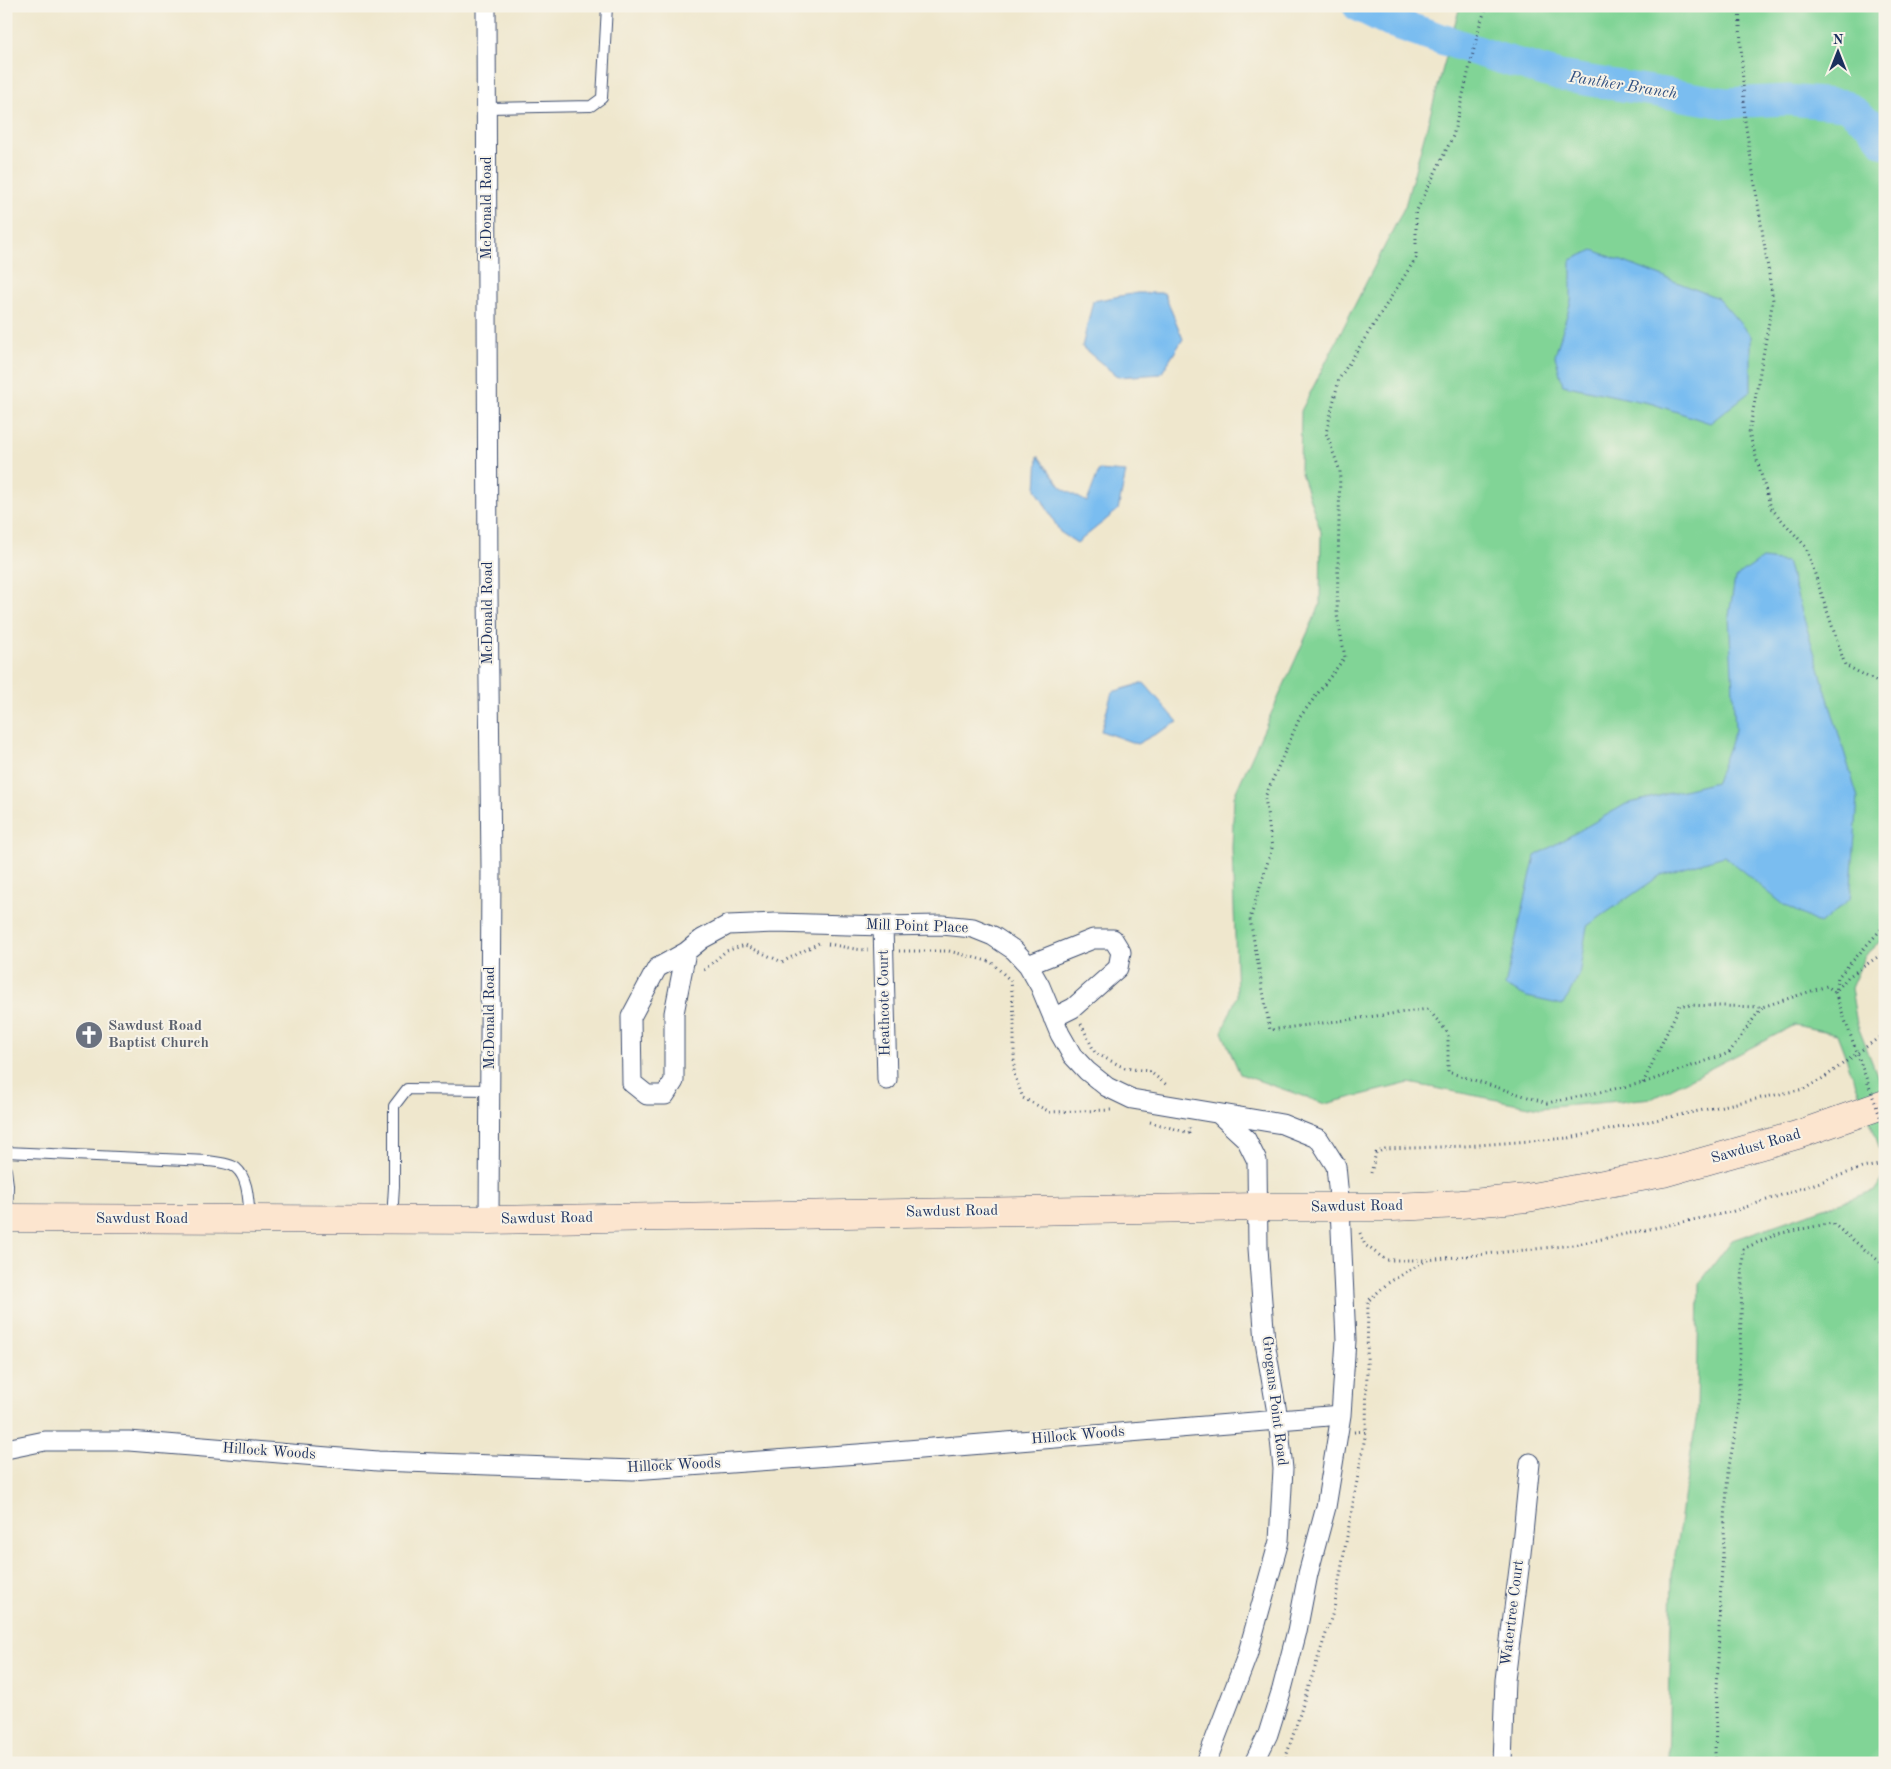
<svg xmlns="http://www.w3.org/2000/svg" width="1891" height="1769" font-family="'Old Standard TT',serif">
<rect width="100%" height="100%" fill="#f7f3e8"/>
<filter id="ink" filterUnits="userSpaceOnUse"><feTurbulence type="fractalNoise" baseFrequency=".02" numOctaves="2"/><feDisplacementMap in="SourceGraphic" scale="10" xChannelSelector="R" yChannelSelector="G"/><feConvolveMatrix kernelMatrix="1 2 1 2 8 2 1 2 1" color-interpolation-filters="sRGB"/></filter>
<filter id="wash" filterUnits="userSpaceOnUse"><feTurbulence type="fractalNoise" baseFrequency=".0096" numOctaves="4" result="noise"/><feDisplacementMap in="SourceGraphic" scale="20" xChannelSelector="R" yChannelSelector="G"/><feGaussianBlur stdDeviation="1.12" result="paint"/><feColorMatrix in="noise" values="0 0 0 0 0 0 0 0 0 0 0 0 0 0 0 0 0 1.4 0 .05"/><feComposite in="paint" operator="in"/></filter>
<g filter="url(#wash)">
<rect width="100%" height="100%" fill="#efe7cd"/>
<path fill="#81d496" stroke="#4e827a" d="M1460,6H1885V938L1865,956L1851,988L1857,1024L1885,1095V1162L1837,1034L1795,1025L1653,1098L1540,1108L1409,1083L1325,1104L1240,1074L1222,1032L1237,996L1232,848L1234,796L1320,605L1321,532L1300,470L1301,411L1405,206Z
M1885,1176V1763H1668L1672,1574L1697,1414L1699,1284L1732,1240L1876,1190Z"/>
<path fill="#7abdf0" stroke="#4a76a7" d="M1593,250L1718,298L1751,336V391L1710,423L1653,404L1563,385L1555,356L1571,301V260Z
M1137,293H1164L1183,339L1161,374L1118,377L1082,347L1093,301Z
M1038,456L1063,489L1087,502L1099,470L1126,472L1118,510L1077,543L1060,532L1036,489Z
M1762,559L1787,562L1858,798L1850,899L1820,924L1784,905L1724,856L1661,875L1587,926L1579,975L1563,1005L1527,997L1505,986L1535,856L1626,804L1716,782L1735,730L1729,616L1735,578Z
M1144,683L1178,722L1137,744L1101,731L1112,692Z"/>
<g fill="none" stroke-linecap="round" stroke-linejoin="round">
<path stroke="#7abdf0" stroke-width="31" d="M1358,6L1388,21L1492,56L1560,76L1726,103L1788,100L1845,105L1868,122L1885,143"/>
</g>
</g>
<g filter="url(#ink)">
<g fill="none" stroke-linecap="round" stroke-linejoin="round">
<defs>
<path id="lane" d="M487,108L591,106L602,98L607,6
M6,1152L208,1161C216,1162 230,1163 236,1168C249,1179 248,1202 250,1218
M6,1170L8,1185L7,1217
M392,1219L394,1187V1106L407,1089L490,1090"/>
<path id="street" d="M486,6L488,592L491,868L489,1220
M883,926L887,1080
M686,952L674,1013V1081L665,1095H647L632,1083L631,1017L657,968L686,952L702,939L728,925L776,923L883,926L942,925L973,928L993,936L1014,950L1028,965L1040,986L1060,1034L1072,1055L1087,1071L1107,1087L1132,1099L1282,1124L1319,1139L1336,1166L1340,1208L1346,1340L1341,1415L1326,1507L1308,1574L1297,1631L1282,1689L1268,1734L1254,1763
M1028,965L1093,939H1113L1121,952L1118,968L1073,1008L1053,1018
M6,1449L45,1441H129L378,1461L633,1470L858,1454L1341,1415
M1206,1763L1247,1656L1279,1541L1283,1469L1278,1419L1265,1342L1258,1248L1257,1161L1246,1139L1220,1115
M1502,1763L1505,1680L1521,1553L1530,1463"/>
<path id="secondary" d="M6,1218L489,1220L1258,1207H1393L1461,1204L1527,1198L1663,1173L1797,1135L1885,1104"/>
</defs>
<use href="#lane" stroke="#3b4b6f" stroke-width="12"/>
<use href="#street" stroke="#3b4b6f" stroke-width="21"/>
<use href="#secondary" stroke="#3b4b6f" stroke-width="29"/>
<path stroke="#3b4b6f" stroke-width="3" stroke-dasharray="1 4" stroke-linecap="butt" d="M1487,6L1480,24L1453,136L1416,212V258L1339,379L1326,433L1340,471L1337,615L1345,657L1300,717L1265,797L1272,848L1250,919L1270,1030L1428,1009L1448,1033V1072L1547,1103L1643,1083L1729,1053L1762,1007
M1739,6L1745,121L1773,300L1749,433L1771,508L1806,547L1845,665L1885,686
M828,944C842,946 854,950 868,950
M899,951H949L991,962L1011,981L1014,1016V1074L1023,1098L1050,1112L1111,1110
M704,970L726,951L745,945L782,962L819,943
M1837,998L1835,992L1848,977L1885,952
M1081,1024L1095,1053L1125,1068L1149,1071L1168,1086
M1643,1083L1680,1005L1762,1007L1827,986L1835,992L1838,977L1885,925
M1150,1122L1189,1133L1191,1125
M1371,1173L1376,1153L1385,1149L1465,1146L1569,1138L1804,1089L1825,1077L1885,1033
M1360,1233L1365,1245L1386,1260H1427L1573,1245L1731,1212L1862,1168L1885,1164
M1354,1432L1366,1431
M1284,1763L1334,1609L1366,1431L1368,1301L1388,1283L1427,1260
M1716,1763L1715,1752L1720,1600L1728,1472L1738,1417L1743,1249L1777,1234L1832,1223L1885,1266"/>
<use href="#lane" stroke="#fff" stroke-width="10"/>
<use href="#street" stroke="#fff" stroke-width="19"/>
<use href="#secondary" stroke="#fce5cf" stroke-width="28"/>
<path stroke="#3b4b6f" stroke-width="3" stroke-dasharray="1 4" stroke-linecap="butt" d="M1837,998L1885,1130"/>
</g>
</g>
<defs>
<symbol id="church-disc" viewBox="-11 -11 22 22"><circle r="9.5" fill="#6b7280" stroke="#f7f3e8"/><path d="M-1.2-6h2.4v3.5h3.3v2.4h-3.3V6h-2.4V-.1h-3.3v-2.4h3.3Z" fill="#fff"/></symbol>
</defs>
<g fill-rule="evenodd">
<use href="#church-disc" x="73" y="1019" width="32" height="32"/>
</g>
<g text-anchor="middle" dominant-baseline="central" stroke-width="4" stroke-linejoin="round" paint-order="stroke">
<g font-size="15" fill="#1b2f5e" stroke="#f7f3e8">
<text transform="translate(487 208) rotate(-90)">McDonald Road</text>
<text transform="translate(488 613) rotate(-90)">McDonald Road</text>
<text transform="translate(917 927) rotate(2)">Mill Point Place</text>
<text transform="translate(885 1003) rotate(-91)">Heathcote Court</text>
<text transform="translate(490 1018) rotate(-90)">McDonald Road</text>
<text transform="translate(1756 1147) rotate(-16)">Sawdust Road</text>
<text transform="translate(1357 1207) rotate(-1)">Sawdust Road</text>
<text transform="translate(952 1212) rotate(-1)">Sawdust Road</text>
<text x="142" y="1219">Sawdust Road</text>
<text transform="translate(547 1219) rotate(-1)">Sawdust Road</text>
<text transform="translate(1274 1401) rotate(83)">Grogans Point Road</text>
<text transform="translate(1078 1436) rotate(-5)">Hillock Woods</text>
<text transform="translate(269 1452) rotate(4)">Hillock Woods</text>
<text transform="translate(674 1466) rotate(-3)">Hillock Woods</text>
<text transform="translate(1513 1613) rotate(-83)">Watertree Court</text>
</g>
<g font-size="15" font-weight="bold" fill="#5b616d" stroke="#f7f3e8" text-anchor="start">
<text x="108" y="1026">Sawdust Road<tspan x="108" dy="17">Baptist Church</tspan></text>
</g>
<g font-size="16" font-style="italic" fill="#335282" stroke="#f7f3e8">
<text transform="translate(1623 86) rotate(9)">Panther Branch</text>
</g>
</g>
<rect width="1891" height="1769" fill="none" stroke="#f7f3e8" stroke-width="25"/>
<g transform="translate(1838 52)" stroke="#f7f3e8" stroke-width="4" paint-order="stroke">
<path d="M0-4L9 19L0 12L-9 19Z" fill="#1b2f5e"/>
<text y="-8" font-size="14" font-weight="bold" text-anchor="middle" fill="#1b2f5e">N</text>
</g>
</svg>
